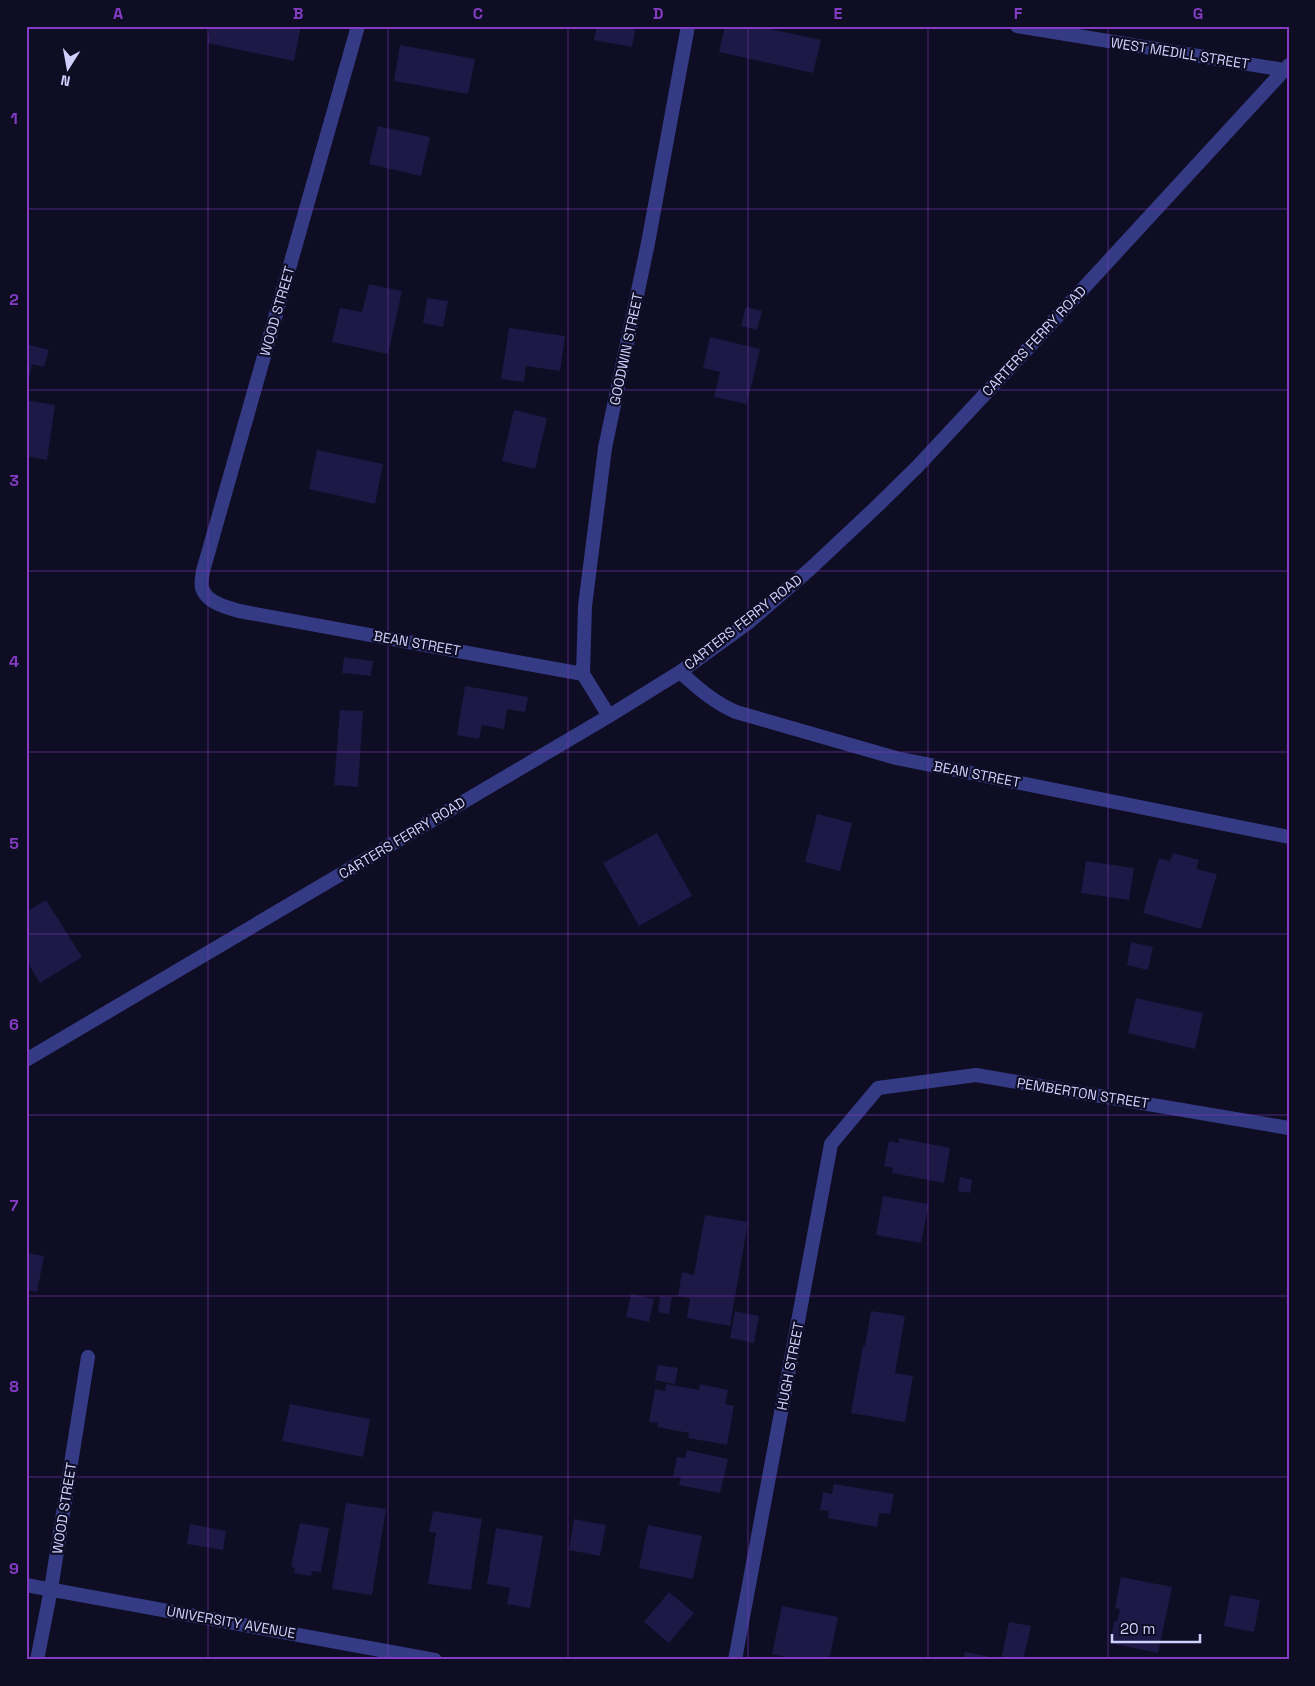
<svg xmlns="http://www.w3.org/2000/svg" width="1315" height="1686" font-family="'Space Grotesk',sans-serif">
<rect width="100%" height="100%" fill="#0e0d24"/>
<path fill="#1d1846" d="M210,26H301L294,61L207,43Z
M597,26H636L632,47L594,40Z
M725,26H758L821,40L813,73L719,52Z
M400,45L475,59L468,94L394,81Z
M378,126L430,137L421,176L369,164Z
M369,284L402,291L388,354L332,342L340,308L362,312Z
M427,298L448,301L443,327L423,323Z
M746,307L762,311L757,330L741,326Z
M509,328L565,336L560,371L526,366L524,382L501,379Z
M710,337L760,349L747,404L714,397L720,372L703,368Z
M26,344L49,350L44,367L32,364L29,379H26Z
M26,400L55,405L47,460L26,456Z
M514,410L547,418L535,469L502,461Z
M317,450L383,464L375,504L309,489Z
M344,657L373,661L371,676L342,673Z
M465,686L528,697L525,712L507,709L504,729L482,725L479,739L457,735Z
M340,710L363,711L358,787L334,785Z
M817,814L852,823L840,871L805,862Z
M657,833L692,896L639,926L603,863Z
M1173,853L1199,860L1196,869L1217,874L1201,929L1143,913L1159,858L1170,861Z
M1086,861L1134,868L1129,900L1081,893Z
M46,900L82,957L40,983L26,960V912Z
M1131,942L1153,947L1148,970L1127,965Z
M1136,998L1203,1013L1195,1049L1128,1033Z
M899,1138L950,1148L944,1183L892,1173L893,1168L884,1166L889,1141L898,1143Z
M960,1177L972,1180L970,1193L958,1191Z
M883,1196L929,1204L921,1243L876,1235Z
M705,1215L748,1222L730,1326L687,1318L690,1298L678,1296L682,1272L694,1275Z
M26,1253L44,1256L37,1292L26,1290Z
M631,1294L654,1299L649,1322L626,1317Z
M660,1296L672,1297L669,1314L658,1312Z
M735,1311L759,1316L754,1343L730,1338Z
M871,1311L905,1316L895,1373L913,1376L905,1422L851,1413L863,1346L865,1347Z
M658,1365L678,1368L675,1384L655,1380Z
M666,1384L699,1390L700,1384L728,1390L725,1404L734,1406L727,1445L688,1438L689,1433L657,1427L658,1423L649,1422L655,1389L665,1391Z
M290,1404L370,1419L363,1457L282,1441Z
M687,1450L728,1459L720,1493L679,1485L681,1477L673,1476L677,1457L685,1458Z
M834,1484L894,1494L890,1514L879,1513L877,1527L828,1518L829,1511L820,1510L823,1492L832,1494Z
M346,1503L386,1509L372,1595L332,1589Z
M433,1511L482,1519L471,1590L428,1584L436,1533L429,1532Z
M574,1519L606,1525L600,1556L569,1550Z
M300,1523L329,1528L321,1572L312,1571L311,1576L294,1573L295,1568L291,1567Z
M190,1524L226,1531L223,1550L187,1544Z
M648,1525L702,1536L693,1579L639,1568Z
M496,1528L543,1536L530,1608L507,1604L510,1588L487,1584Z
M1121,1577L1172,1587L1158,1653L1110,1643L1114,1621L1117,1622L1120,1609L1115,1608Z
M669,1592L694,1613L669,1643L644,1622Z
M1230,1595L1260,1600L1254,1632L1224,1626Z
M782,1606L838,1617L829,1660H798L772,1654Z
M1009,1622L1031,1626L1023,1660H1001Z
M965,1652L1000,1659V1660H963Z"/>
<g fill="none" stroke-linecap="round" stroke-linejoin="round">
<path stroke="#353a85" stroke-width="14" d="M358,26L203,571C202,576 201,583 202,588C207,603 226,607 239,611L583,674L609,716
M1017,26L1284,70
M680,672C698,688 713,702 736,712L896,758L1289,837
M583,674L585,606L605,448L648,243L688,26
M26,1060L609,716L680,672L749,622L809,570L872,511L917,467L1044,331L1289,65
M37,1660L51,1589L88,1357
M735,1660L831,1144L878,1088L976,1075L1289,1128"/>
<path stroke="#353a85" stroke-width="14" d="M26,1585L435,1660"/>
</g>
<path fill="none" stroke="#843cc5" stroke-width="1" stroke-opacity="0.55" d="M208,26V1660M388,26V1660M568,26V1660M748,26V1660M928,26V1660M1108,26V1660M26,209H1289M26,390H1289M26,571H1289M26,752H1289M26,934H1289M26,1115H1289M26,1296H1289M26,1477H1289"/>
<g text-anchor="middle" dominant-baseline="central" stroke-width="4.5" stroke-linejoin="round" paint-order="stroke">
<g font-size="14" fill="#d0d0ff" stroke="#0e0d24">
<text transform="translate(1180 53) rotate(9)">WEST MEDILL STREET</text>
<text transform="translate(277 311) rotate(-74)">WOOD STREET</text>
<text transform="translate(1034 341) rotate(-47)">CARTERS FERRY ROAD</text>
<text transform="translate(626 349) rotate(-78)">GOODWIN STREET</text>
<text transform="translate(743 622) rotate(-38)">CARTERS FERRY ROAD</text>
<text transform="translate(417 643) rotate(10)">BEAN STREET</text>
<text transform="translate(977 774) rotate(11)">BEAN STREET</text>
<text transform="translate(402 838) rotate(-31)">CARTERS FERRY ROAD</text>
<text transform="translate(1083 1093) rotate(9)">PEMBERTON STREET</text>
<text transform="translate(790 1366) rotate(-79)">HUGH STREET</text>
<text transform="translate(64 1508) rotate(-81)">WOOD STREET</text>
<text transform="translate(231 1622) rotate(10)">UNIVERSITY AVENUE</text>
</g>
</g>
<rect width="1315" height="1686" fill="none" stroke="#0e0d24" stroke-width="55"/>
<g transform="translate(68 68) rotate(191)" stroke="#0e0d24" stroke-width="4" paint-order="stroke">
<path d="M0-4L9 19L0 12L-9 19Z" fill="#d0d0ff"/>
<text y="-8" font-size="14" font-weight="bold" text-anchor="middle" fill="#d0d0ff">N</text>
</g>
<path d="M1112 1634v8h88v-8" fill="none" stroke="#d0d0ff" stroke-width="2.5"/>
<text x="1120" y="1634" font-size="15" fill="#d0d0ff" stroke="#0e0d24" stroke-width="4" paint-order="stroke">20 m</text>
<rect x="28" y="28" width="1260" height="1630" fill="none" stroke="#843cc5" stroke-width="2"/>
<g font-size="16" text-anchor="middle" font-weight="bold" fill="#843cc5">
<text x="118" y="19">A</text>
<text x="298" y="19">B</text>
<text x="478" y="19">C</text>
<text x="658" y="19">D</text>
<text x="838" y="19">E</text>
<text x="1018" y="19">F</text>
<text x="1198" y="19">G</text>
<text x="14" y="124">1</text>
<text x="14" y="305">2</text>
<text x="14" y="486">3</text>
<text x="14" y="667">4</text>
<text x="14" y="849">5</text>
<text x="14" y="1030">6</text>
<text x="14" y="1211">7</text>
<text x="14" y="1392">8</text>
<text x="14" y="1574">9</text>
</g>
</svg>
